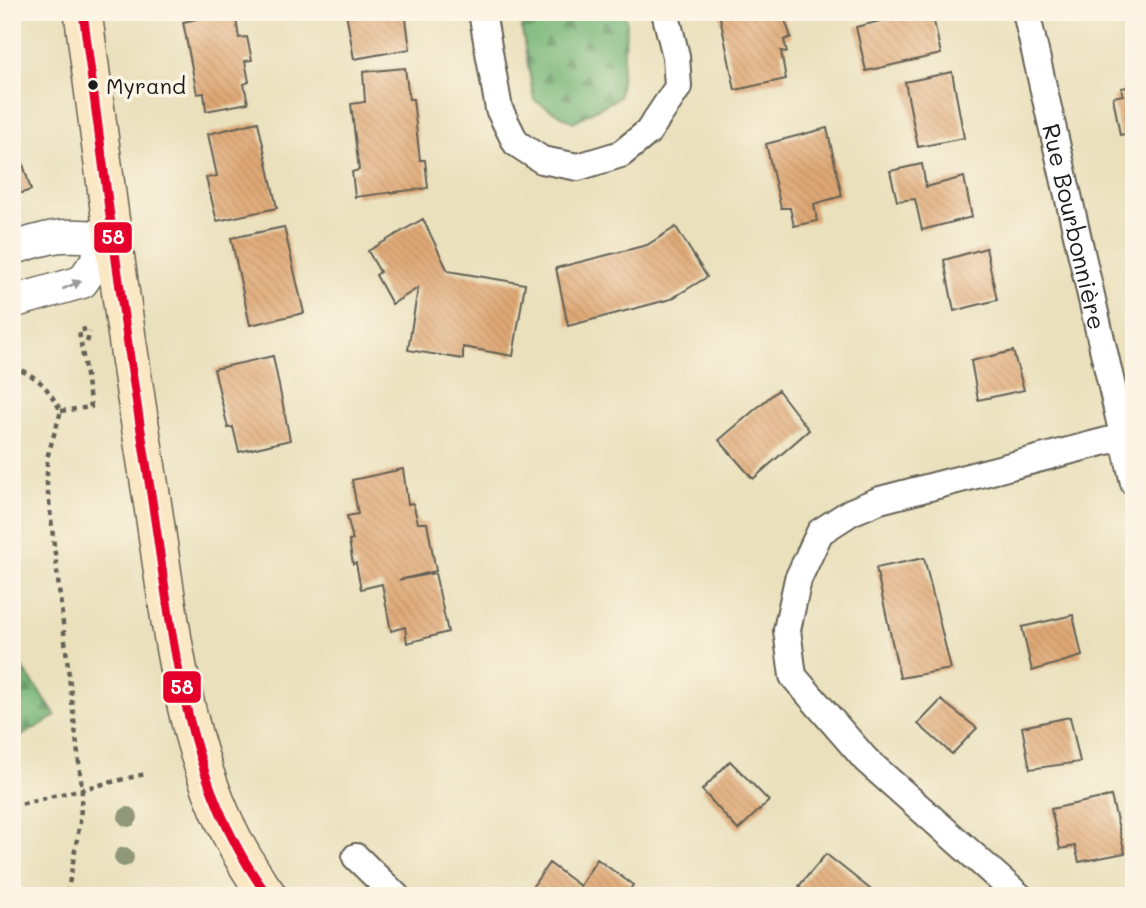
<svg xmlns="http://www.w3.org/2000/svg" width="1146" height="908" font-family="Mali,sans-serif">
<defs>
<pattern id="forest-firs" width="22" height="20" patternUnits="userSpaceOnUse" patternTransform="scale(1.75)"><rect width="22" height="20" fill="#78b678"/><path d="M5 1l3.5 6h-7zM16 11l3.5 6h-7z" fill="#629362"/></pattern>
<pattern id="building-back-hatch" width="6" height="6" patternUnits="userSpaceOnUse" patternTransform="scale(1.75)"><rect width="6" height="6" fill="#dfa875"/><path d="M-1 5l2 2M0 0l6 6M5-1l2 2" fill="none" stroke="#bf9065"/></pattern>
</defs>
<rect width="100%" height="100%" fill="#fcf5e5"/>
<filter id="ink" filterUnits="userSpaceOnUse"><feTurbulence type="fractalNoise" baseFrequency=".0143" numOctaves="2"/><feDisplacementMap in="SourceGraphic" scale="14" xChannelSelector="R" yChannelSelector="G"/><feConvolveMatrix kernelMatrix="1 2 1 2 8 2 1 2 1" color-interpolation-filters="sRGB"/></filter>
<filter id="wash" filterUnits="userSpaceOnUse"><feTurbulence type="fractalNoise" baseFrequency=".00686" numOctaves="4" result="noise"/><feDisplacementMap in="SourceGraphic" scale="28" xChannelSelector="R" yChannelSelector="G"/><feGaussianBlur stdDeviation="1.57" result="paint"/><feColorMatrix in="noise" values="0 0 0 0 0 0 0 0 0 0 0 0 0 0 0 0 0 1.4 0 .05"/><feComposite in="paint" operator="in"/></filter>
<g filter="url(#wash)">
<rect width="100%" height="100%" fill="#eae0bc"/>
<path fill="url(#forest-firs)" stroke="#4a694a" stroke-width="2" d="M519,12H624L627,23L619,97L573,122L534,100Z
M12,653L56,716L12,741Z"/>
<g id="blocks">
<path fill="url(#building-back-hatch)" d="M228,12H235L239,38L247,37L252,60L245,61L249,82L244,84L248,103L206,111L204,93L197,94L183,22Z
M346,12H405L410,49L354,59Z
M719,12H782L791,37L784,40L787,52L781,51L786,79L735,90Z
M917,12H932L941,54L866,71L856,27Z
M405,68L409,99H413L420,160H425L428,188L355,197L352,172L359,170L351,104L365,102L363,72Z
M952,72L964,138L918,147L905,82Z
M1134,86V132L1120,135L1113,97L1123,95L1121,88Z
M258,122L277,208L217,221L206,178L217,176L208,134Z
M12,128L31,190L12,196Z
M827,128L842,196L814,204L817,221L794,226L790,208H781L766,144Z
M922,164L926,187L964,177L972,217L922,230L915,199L897,201L890,171Z
M423,219L448,271L525,284L513,356L463,347V359L408,350L418,288L392,304L376,275L380,272L368,251Z
M284,227L304,313L250,325L231,238Z
M676,227L707,277L671,299L568,326L556,268L647,245Z
M986,248L997,300L954,311L944,260Z
M1013,351L1024,390L978,400L971,361Z
M273,356L290,440L239,452L233,427L228,428L214,369Z
M778,390L809,430L753,479L719,440Z
M403,469L408,504L413,503L418,523H427L436,571L399,580L435,573L448,632L407,643L405,627L391,631L382,584L361,589L356,563L353,564L349,541L353,540L347,516L358,514L352,480Z
M924,558L951,669L900,678L876,568Z
M1073,615L1082,656L1032,671L1022,627Z
M941,700L977,728L952,754L918,724Z
M1070,717L1080,762L1030,769L1022,727Z
M730,761L769,801L738,830L702,790Z
M1111,796L1125,853L1079,862L1075,846L1060,849L1051,809Z
M826,854L875,893L873,896H809L799,886Z
M597,859L633,885L626,896H526L549,863L580,886Z"/>
</g>
</g>
<g filter="url(#ink)">
<use href="#blocks" fill-opacity="0" stroke="#646154" stroke-width="2"/>
<g fill="none" stroke-linecap="round" stroke-linejoin="round">
<defs>
<g id="minor">
<path d="M482,12L499,109L516,143L542,160L578,167L621,154L648,132L678,87L676,56L665,12"/>
<path id="s1" d="M1026,12L1134,483"/>
<path d="M356,857L396,896"/>
<path d="M1019,896L866,760L793,676L787,630L798,579L820,532L851,512L880,500L1122,437"/>
</g>
<path id="tertiary" d="M12,249C54,234 68,233 112,239L82,282L12,302"/>
<path id="secondary" d="M83,12C104,173 125,334 151,494C173,632 182,780 268,896"/>
</defs>
<use href="#minor" stroke="#646154" stroke-width="30"/>
<use href="#tertiary" stroke="#646154" stroke-width="35"/>
<use href="#secondary" stroke="#646154" stroke-width="40"/>
<path stroke="#646154" stroke-width="4.5" stroke-dasharray="5 5" stroke-linecap="butt" d="M87,342L90,332
M12,367C40,377 46,386 61,411L47,458V484L82,789L80,822L67,896
M61,411L91,407L79,331L86,329
M12,806L145,774"/>
<use href="#minor" stroke="#fff" stroke-width="26"/>
<use href="#tertiary" stroke="#fff" stroke-width="32"/>
<use href="#secondary" stroke="#fae7c3" stroke-width="37"/>
<defs>
<path id="bus-1" d="M83,12C104,173 125,334 151,494C173,632 182,780 268,896"/>
</defs>
<use href="#bus-1" stroke="#fcf5e5" stroke-width="14"/>
<use href="#bus-1" stroke="#e4002b" stroke-width="9"/>
</g>
<g fill="#909879">
<circle cx="128" cy="817" r="10"/>
<circle cx="124" cy="857" r="10"/>
</g>
<defs><path id="oneway-solid" d="M-6-.8H1V-3.2L6.5 0L1 3.2V.8H-6Z" transform="scale(1.75)"/></defs>
<use fill="#999" href="#oneway-solid" transform="translate(72 285) rotate(-24)"/>
</g>
<circle fill="#1c1c1c" stroke="#fcf5e5" stroke-width="2.5" cx="93" cy="85" r="6"/>
<g text-anchor="middle" dominant-baseline="central" stroke-width="7" stroke-linejoin="round" paint-order="stroke">
<g font-size="22" fill="#1c1c1c" stroke="#fcf5e5" text-anchor="start">
<text x="106" y="85">Myrand</text>
</g>
<g font-size="24" fill="#1c1c1c" stroke="#fcf5e5">
<text stroke="none"><textPath href="#s1" startOffset="220">Rue Bourbonnière</textPath></text>
</g>
</g>
<g stroke="#fcf5e5" stroke-width="2.5">
<rect x="93" y="221" width="40" height="33" rx="7" fill="#e4002b"/>
<rect x="162" y="670" width="40" height="34" rx="7" fill="#e4002b"/>
</g>
<g font-size="19" text-anchor="middle" font-weight="bold" fill="#fff">
<text x="113" y="244">58</text>
<text x="182" y="694">58</text>
</g>
<rect width="1146" height="908" fill="none" stroke="#fcf5e5" stroke-width="42"/>
</svg>
